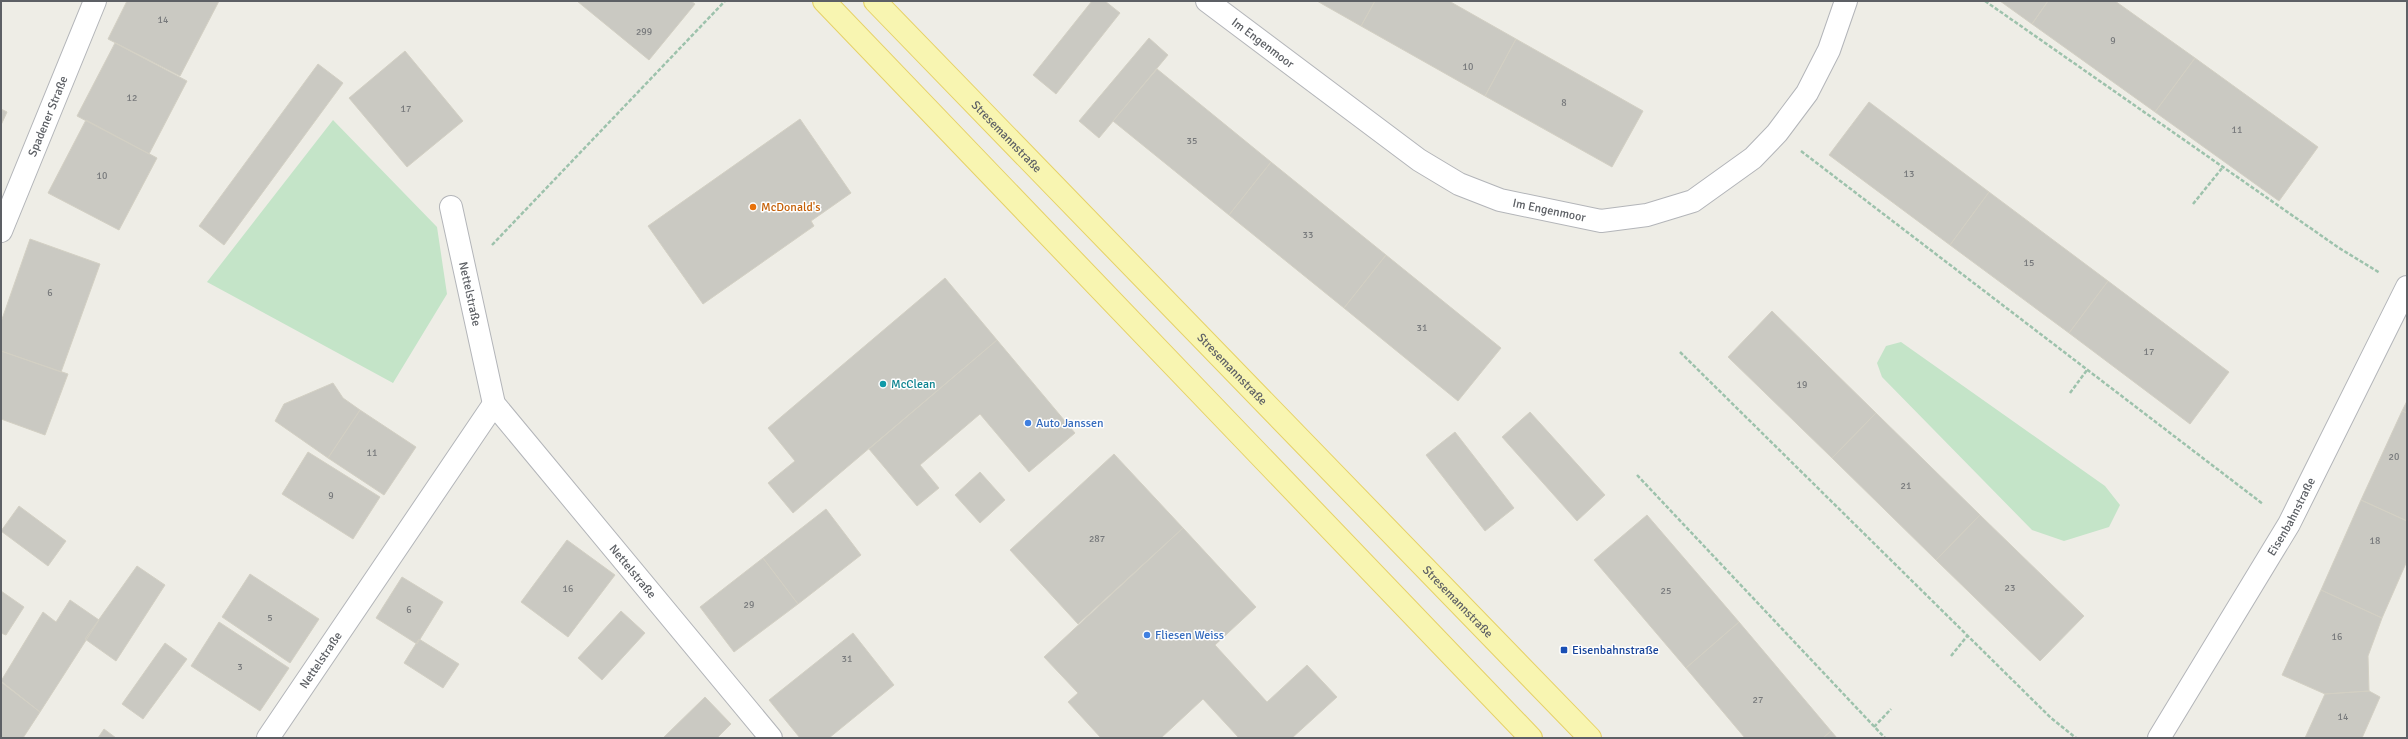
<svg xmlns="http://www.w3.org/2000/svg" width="2408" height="739" font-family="Signika,sans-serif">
<rect width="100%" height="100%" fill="#eeede6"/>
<path fill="#c4e4c8" d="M333,120L437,227L447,294L393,383L207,282Z
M1901,342L2105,486L2120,505L2109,527L2064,541L2032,530L1882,377L1877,363L1886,346Z"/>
<path fill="#cac9c2" stroke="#d3d0c4" d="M127,1H219L180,76L108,39Z
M577,1H691L695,4L649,60Z
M1092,1H1105L1120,13L1056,94L1033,75Z
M1317,1H1375L1361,26Z
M1375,1H1449L1516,39L1485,96L1361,26Z
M2000,1H2048L2032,24Z
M2048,1H2115L2195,58L2155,112L2032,24Z
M1149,38L1168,55L1099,138L1079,121Z
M1516,39L1643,111L1612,167L1485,96Z
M115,43L187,81L149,154L77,116Z
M405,51L463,121L407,167L349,98Z
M2195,58L2318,147L2279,201L2155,112Z
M318,64L343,83L224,245L199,226Z
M1157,69L1271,162L1229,215L1113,121Z
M1869,102L1989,192L1950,245L1829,155Z
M1,109L7,112L1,125Z
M800,119L851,193L811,221L814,226L703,304L648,226Z
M86,120L157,158L119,230L48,193Z
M1271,162L1386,255L1344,308L1229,215Z
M1989,192L2108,281L2069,333L1950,245Z
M30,239L100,264L61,372L1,351V322Z
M1386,255L1501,348L1458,401L1344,308Z
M945,278L997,340L793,513L768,483L795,461L768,428Z
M2108,281L2229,372L2190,424L2069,333Z
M1772,311L1876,413L1832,458L1728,357Z
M997,340L1075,433L1029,472L980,414L920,465L939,488L917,506L869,449Z
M1,351L68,374L45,435L1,419Z
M333,383L343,398L360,410L328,458L275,421L284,404Z
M2407,401V413L2402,411Z
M360,410L416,447L384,495L328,458Z
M2402,411L2407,413V521L2361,500Z
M1530,412L1605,495L1577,521L1502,437Z
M1876,413L1980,515L1936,560L1832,458Z
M1455,432L1514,508L1485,531L1426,455Z
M308,452L380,497L353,539L282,494Z
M1114,454L1183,528L1078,624L1010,550Z
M980,472L1005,500L980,523L955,495Z
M2361,500L2407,521V561L2382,618L2321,590Z
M19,506L66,541L48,566L1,531Z
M826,509L861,555L798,604L763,558Z
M1647,515L1739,622L1686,668L1594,560Z
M1980,515L2084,616L2040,661L1936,560Z
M1183,528L1256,607L1215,645L1267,702L1307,665L1337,697L1292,738H1239L1203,699L1161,738H1101L1068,702L1078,693L1044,657Z
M567,540L615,575L568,637L521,602Z
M763,558L798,604L734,652L700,607Z
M137,566L165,585L116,661L85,639Z
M250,574L319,619L290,663L222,617Z
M402,577L443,602L417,644L376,618Z
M2321,590L2382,618L2368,656L2369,691L2325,694L2282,675Z
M1,591L24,607L6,635L1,633Z
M70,600L99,620L40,712L1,681L43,612L56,622Z
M621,611L645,633L602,680L578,658Z
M219,622L289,668L260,711L191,666Z
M1739,622L1831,731L1823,738H1745L1686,668Z
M853,633L894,685L829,738H800L769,700Z
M419,639L459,664L443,688L404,663Z
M165,643L187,659L143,719L122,704Z
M1,682L40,712L23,738H1Z
M2369,691L2380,697L2362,738H2305L2325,694Z
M705,697L731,724L717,738H663Z
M104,729L116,738H98Z
M1831,731L1837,738H1823Z"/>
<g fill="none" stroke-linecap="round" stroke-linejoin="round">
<defs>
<g id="minor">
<path id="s1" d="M1207,1L1419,160L1459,184L1500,200L1601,221L1647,215L1693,201L1753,158L1777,133L1807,93L1829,50L1846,1"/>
<path id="s2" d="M451,207L494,404L771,738"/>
<path id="s3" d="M1,231L95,1"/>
<path id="s4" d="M268,738L494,404"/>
<path id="s5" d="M2159,738L2289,524L2407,287"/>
</g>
<g id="major">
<path d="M824,1L1531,738"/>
<path id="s6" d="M875,1L1590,738"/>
</g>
</defs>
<use href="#minor" stroke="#b3b5b9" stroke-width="24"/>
<use href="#major" stroke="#e6d167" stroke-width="24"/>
<path stroke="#9dc2ac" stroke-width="2.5" stroke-dasharray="4 2" stroke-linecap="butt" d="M1985,1L2339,248L2380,273
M1801,151L2263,504
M2193,204L2223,167
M492,245L725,1
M1680,352L2051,718L2076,738
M2070,393L2087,370
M1637,475L1885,738
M1951,656L1968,635
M1874,727L1891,709"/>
<use href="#minor" stroke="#fff" stroke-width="22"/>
<use href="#major" stroke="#f8f5b1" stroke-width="22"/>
</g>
<circle fill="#e8710a" stroke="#fff" stroke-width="1.5" cx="753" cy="207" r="4"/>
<circle fill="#0f9aa8" stroke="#fff" stroke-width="1.5" cx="883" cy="384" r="4"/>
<g fill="#3f7fe0" stroke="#fff" stroke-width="1.5">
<circle cx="1028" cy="423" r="4"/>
<circle cx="1147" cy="635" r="4"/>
</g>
<rect fill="#1a4fb4" stroke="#fff" stroke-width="1.5" x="1560" y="646" width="8" height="8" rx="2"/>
<g text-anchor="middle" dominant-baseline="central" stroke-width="3" stroke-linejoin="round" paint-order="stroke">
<g font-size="10" fill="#787a7c">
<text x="163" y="20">14</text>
<text x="644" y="32">299</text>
<text x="2113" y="41">9</text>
<text x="1468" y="67">10</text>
<text x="132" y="98">12</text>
<text x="1564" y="103">8</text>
<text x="406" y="109">17</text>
<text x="2237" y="130">11</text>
<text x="1192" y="141">35</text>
<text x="1909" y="174">13</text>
<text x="102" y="176">10</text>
<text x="1308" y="235">33</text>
<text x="2029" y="263">15</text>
<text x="50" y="293">6</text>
<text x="1422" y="328">31</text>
<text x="2149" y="352">17</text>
<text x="1802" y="385">19</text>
<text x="372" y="453">11</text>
<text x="2394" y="457">20</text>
<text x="1906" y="486">21</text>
<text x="331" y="496">9</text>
<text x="1097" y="539">287</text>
<text x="2375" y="541">18</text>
<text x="2010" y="588">23</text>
<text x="568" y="589">16</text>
<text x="1666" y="591">25</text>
<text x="749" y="605">29</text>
<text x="409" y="610">6</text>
<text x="270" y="618">5</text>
<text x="2337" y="637">16</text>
<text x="847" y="659">31</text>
<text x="240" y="667">3</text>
<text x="1758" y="700">27</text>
<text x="2343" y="717">14</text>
</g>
<g font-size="12" fill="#5d6065" stroke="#fff">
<text stroke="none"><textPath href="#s1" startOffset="70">Im Engenmoor</textPath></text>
<text stroke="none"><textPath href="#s3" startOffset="124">Spadener Straße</textPath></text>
<text stroke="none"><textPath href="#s6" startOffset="189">Stresemannstraße</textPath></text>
<text stroke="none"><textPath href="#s1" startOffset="406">Im Engenmoor</textPath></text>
<text stroke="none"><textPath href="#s2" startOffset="89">Nettelstraße</textPath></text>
<text stroke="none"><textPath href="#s6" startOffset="513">Stresemannstraße</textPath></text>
<text stroke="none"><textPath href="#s5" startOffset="258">Eisenbahnstraße</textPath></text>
<text stroke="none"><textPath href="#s2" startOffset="419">Nettelstraße</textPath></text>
<text stroke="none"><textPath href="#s6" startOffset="837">Stresemannstraße</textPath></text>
<text stroke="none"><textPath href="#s4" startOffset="94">Nettelstraße</textPath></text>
</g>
<g font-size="12" fill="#c56008" stroke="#fff" text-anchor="start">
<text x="761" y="207">McDonald's</text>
</g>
<g font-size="12" fill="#0d838f" stroke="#fff" text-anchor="start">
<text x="891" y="384">McClean</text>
</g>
<g font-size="12" fill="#366cbe" stroke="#fff" text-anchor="start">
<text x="1036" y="423">Auto Janssen</text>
<text x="1155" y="635">Fliesen Weiss</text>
</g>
<g font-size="12" fill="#164399" stroke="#fff" text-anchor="start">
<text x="1572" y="650">Eisenbahnstraße</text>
</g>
</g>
<rect width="2408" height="739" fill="none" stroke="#5d6065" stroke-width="4"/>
</svg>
